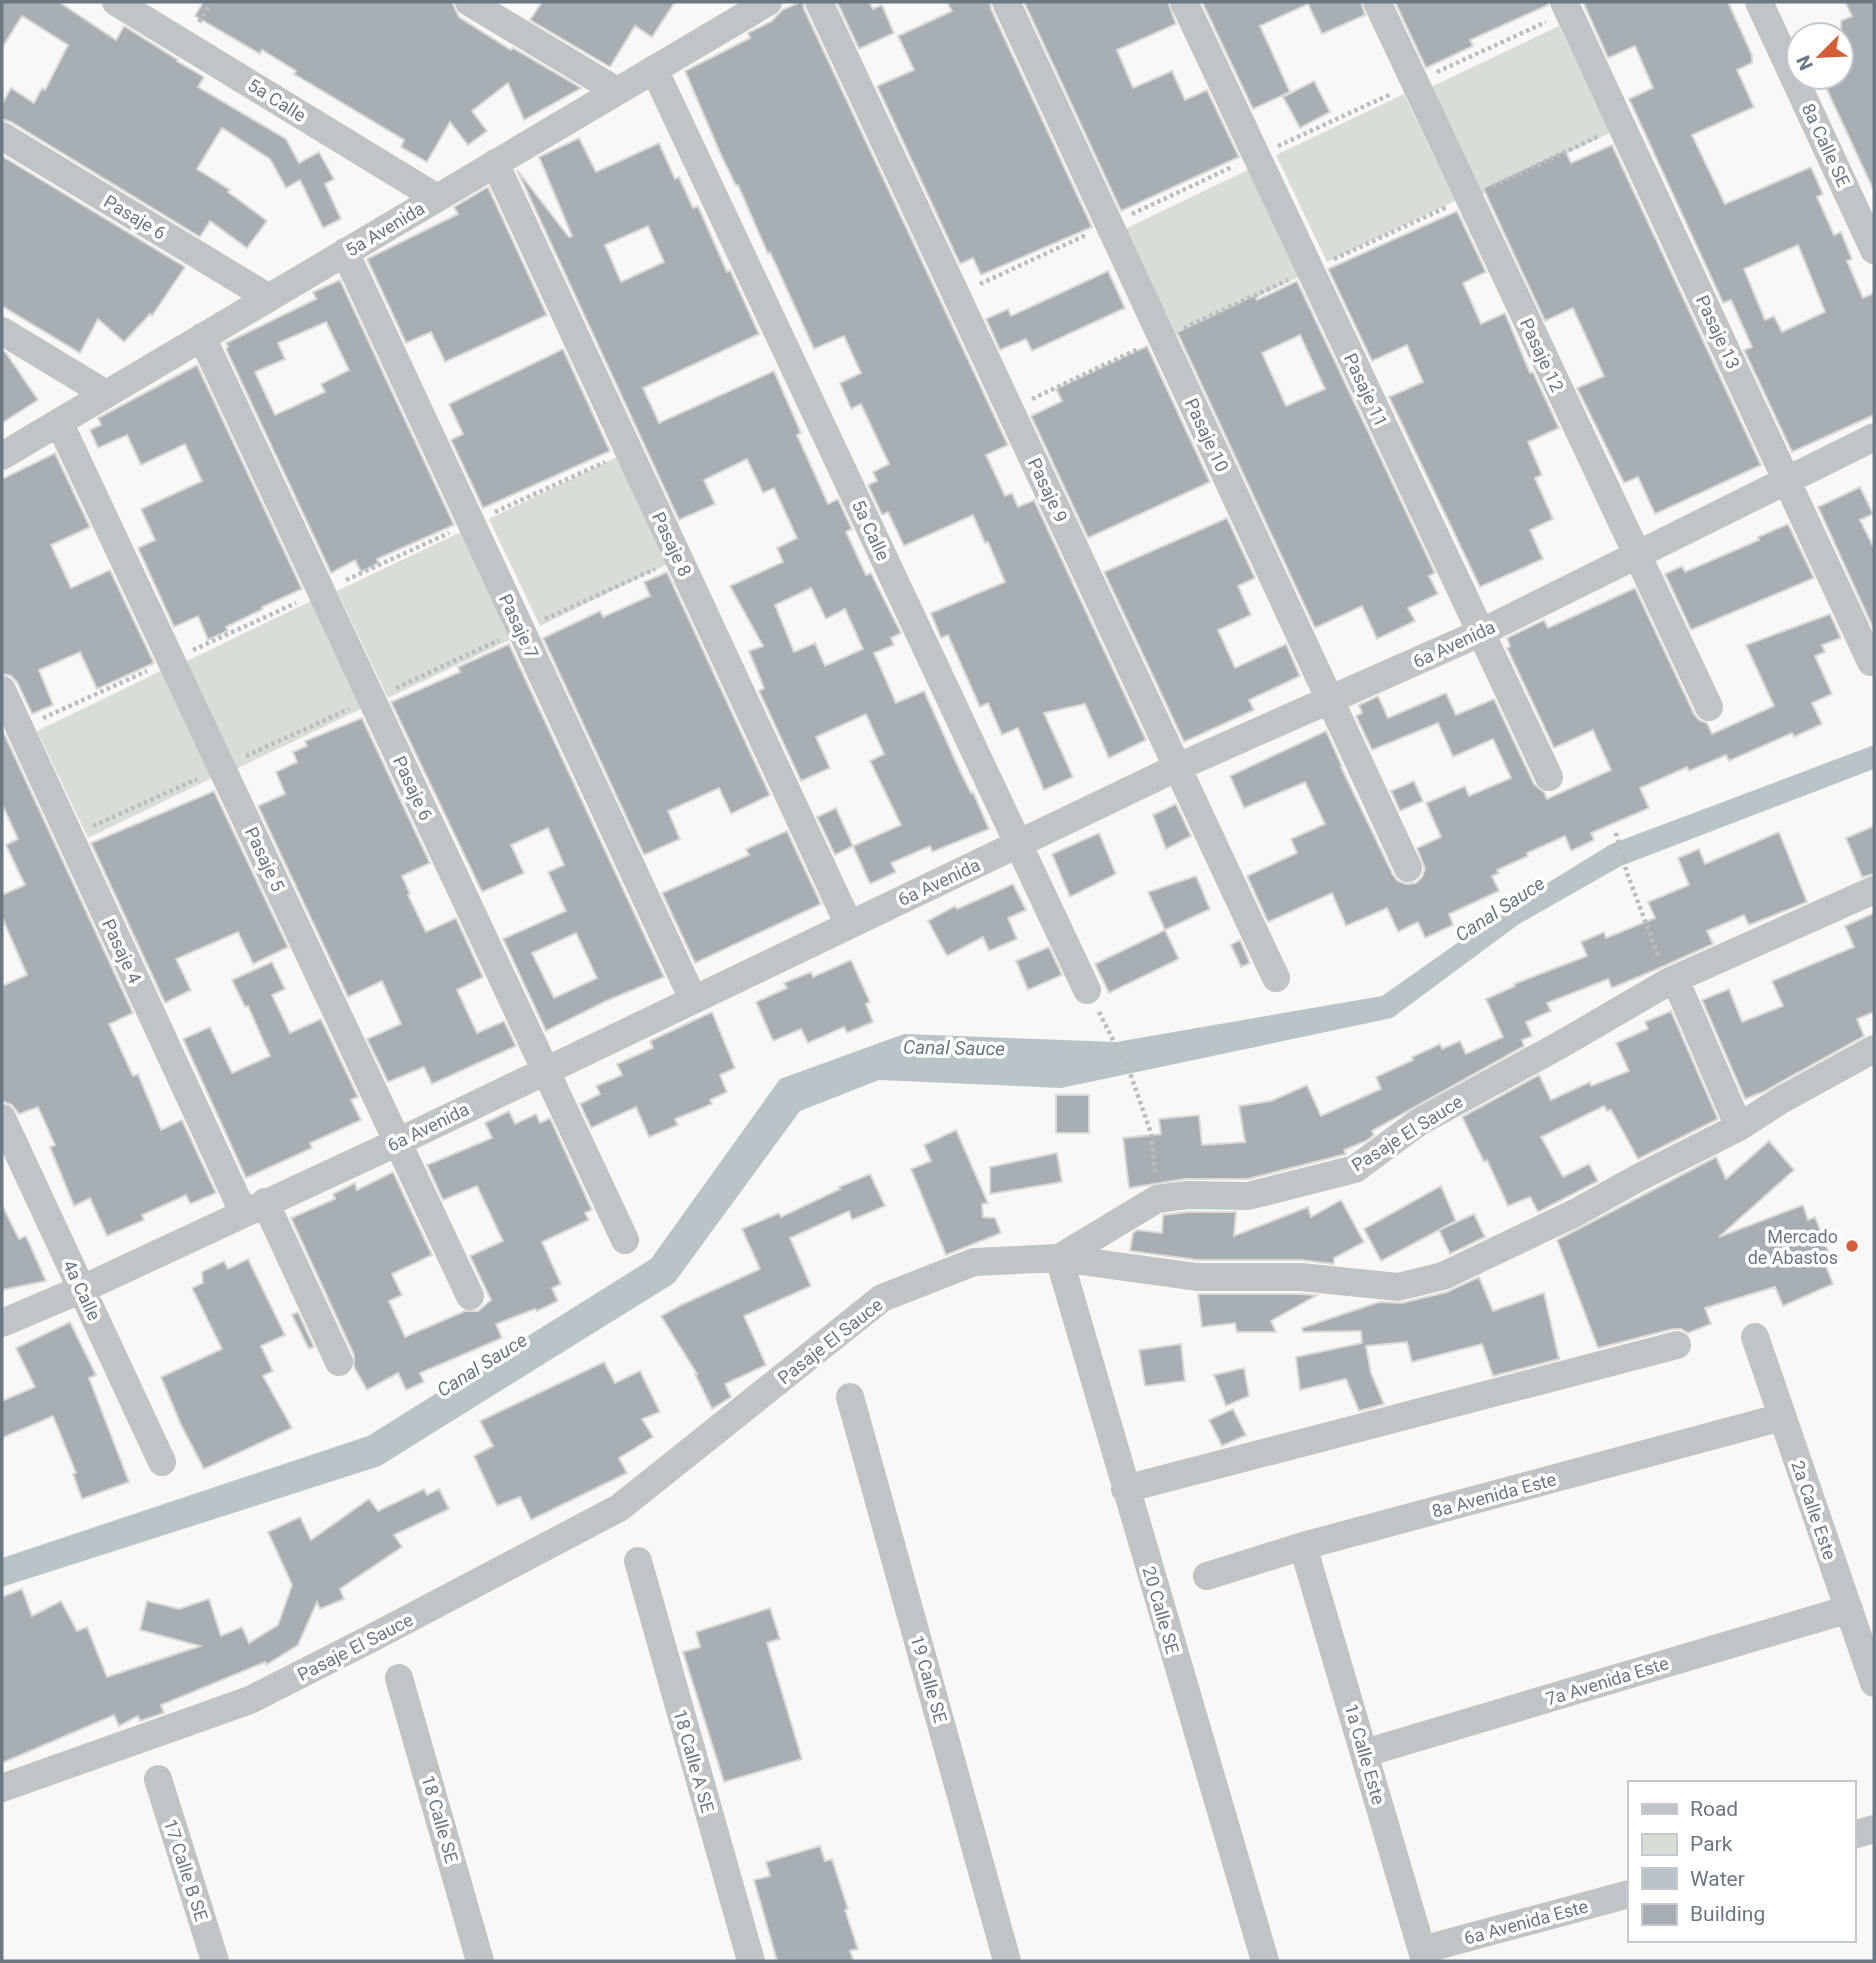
<svg xmlns="http://www.w3.org/2000/svg" width="1876" height="1963" font-family="Roboto,sans-serif">
<rect width="100%" height="100%" fill="#f8f8f6"/>
<path fill="#d8ddd5" d="M1559,26L1610,133L1482,194L1431,87Z
M1404,94L1455,201L1327,262L1276,155Z
M1254,167L1305,274L1177,336L1125,229Z
M617,457L668,564L540,626L489,519Z
M465,530L516,637L388,698L337,591Z
M313,600L365,707L236,769L185,662Z
M165,669L216,776L88,838L37,731Z"/>
<path fill="#b9c4c8" d="M1874,745V769L1621,866L1519,924L1392,1018L1061,1088L879,1080L800,1111L674,1283L380,1466L2,1587V1558L368,1436L651,1259L780,1079L904,1034L1116,1042L1382,996L1507,908L1611,844Z"/>
<path fill="#a8afb4" stroke="#dadad8" stroke-width="2" fill-rule="evenodd" d="M2,2H59L116,40L124,26L178,60L177,61L204,77L198,87L286,139L299,163L319,152L334,179L325,184L341,219L323,228L300,180L286,188L270,159L222,128L197,169L230,190L228,192L267,221L247,248L210,221L200,237L11,122L2,119V104L11,88L34,103L42,88L45,90L68,45L22,16L2,48Z
M203,2H452L459,17L511,50L513,48L581,88L524,120L508,83L472,111L487,131L468,145L450,122L427,162L401,147L404,140L294,74L296,71L262,50L260,54L195,16Z
M542,2H675L652,37L635,26L610,67L530,20Z
M800,2H803L804,9L1008,445L986,455L1005,496L1012,493L1018,507L1034,500L1146,740L1109,758L1085,704L1044,713L1073,777L1044,790L1018,728L1002,735L988,703L980,707L948,635L941,638L931,613L1005,582L988,542L985,543L973,515L904,546L888,512L882,515L868,485L877,481L873,472L889,464L861,404L851,409L840,383L861,373L844,336L814,349L770,252L768,254L738,185L736,186L721,155L685,71L750,38L748,33L772,21L782,10Z
M837,2H869L873,9L882,5L894,33L859,49Z
M947,2H990L991,9L1092,227L981,275L973,258L960,264L877,86L914,70L898,36L952,11Z
M1024,2H1168L1176,24L1117,50L1133,88L1172,71L1185,100L1207,90L1239,157L1121,211Z
M1202,2H1361L1365,15L1322,34L1308,4L1260,26L1290,92L1253,109Z
M1395,2H1548V5L1470,40L1473,46L1426,68Z
M1583,2H1728L1752,55V63L1737,70L1754,107L1692,135L1725,204L1811,167L1823,194L1817,197L1834,235L1841,232L1852,259L1847,261L1863,298L1874,293V415L1792,452L1744,350L1752,347L1731,300L1723,303L1629,99L1653,88L1635,46L1608,58ZM1798,245L1825,312L1782,332L1774,316L1765,320L1744,269Z
M1845,2H1874V191L1821,77H1841V21L1852,16Z
M1314,81L1330,112L1300,128L1283,97Z
M579,138L596,172L659,143L675,179L679,177L693,208L698,206L727,272L730,270L759,334L643,388L659,423L774,371L801,433L797,435L828,504L838,499L852,529L846,532L866,575L871,573L901,633L891,638L894,645L874,653L896,703L924,691L960,771L971,793L973,792L989,829L932,852L930,846L891,863L896,872L870,884L853,846L901,825L870,761L884,754L866,714L816,737L830,768L801,781L759,691L764,688L749,651L763,646L730,586L783,562L777,548L797,538L774,488L763,493L747,459L704,480L715,504L679,520L517,170L569,237L572,236L539,157ZM648,226L664,262L621,282L605,245ZM811,588L826,619L845,609L863,649L825,666L815,643L794,652L775,605Z
M1612,145L1761,465L1655,514L1638,477L1624,483L1577,388L1604,376L1573,308L1545,321L1483,188L1565,150L1571,163Z
M2,156L185,267L152,316L150,314L124,342L98,319L80,353L2,306Z
M488,187L547,315L445,362L431,332L406,343L367,259L458,214L454,207Z
M1457,211L1486,272L1463,283L1481,324L1505,313L1530,373L1533,372L1559,428L1528,442L1542,475L1535,478L1553,519L1530,530L1543,559L1480,587L1389,397L1423,382L1407,345L1372,361L1328,269Z
M1108,271L1125,308L1032,351L1026,339L1000,350L986,319L1008,309L1011,316Z
M340,280L454,525L377,559L379,563L361,572L355,560L331,573L226,349L228,347L226,343L316,299L313,292ZM326,322L349,370L321,384L325,392L275,415L255,372L285,359L278,343Z
M1297,281L1435,573L1429,576L1438,594L1408,608L1415,621L1377,639L1362,606L1315,628L1177,332L1255,295L1257,300ZM1300,335L1325,389L1286,406L1262,353Z
M1147,346L1210,482L1088,538L1031,416L1062,401L1056,389Z
M563,349L610,451L483,508L451,440L463,434L449,404Z
M2,350L6,353L38,400L2,423Z
M197,365L302,589L262,607L263,609L226,627L228,631L208,640L198,616L174,627L138,548L155,540L141,509L202,481L185,444L141,465L127,435L98,448L90,430L101,425L98,418Z
M55,453L90,527L51,545L71,588L110,570L154,663L97,689L80,652L39,670L53,705L32,714L17,682L11,676L2,674V479Z
M1860,487L1873,514L1860,520L1874,548V630L1818,507Z
M1227,518L1255,578L1238,586L1251,615L1218,630L1235,668L1286,644L1300,676L1249,700L1254,710L1184,742L1104,572Z
M1788,524L1814,578L1691,630L1665,574L1682,566L1685,572L1759,540L1758,537Z
M667,572L770,795L731,814L719,788L668,811L680,839L644,855L543,638L600,611L603,617L650,596L644,582Z
M1635,588L1694,714L1699,720L1707,723L1712,734L1774,706L1746,645L1830,614L1841,638L1822,645L1825,652L1815,656L1832,694L1812,703L1822,724L1794,737L1792,733L1729,761L1726,755L1689,771L1687,767L1640,788L1649,808L1591,833L1594,840L1571,851L1565,836L1527,853L1528,856L1497,870L1499,873L1492,876L1499,891L1449,914L1453,925L1425,938L1418,922L1398,932L1387,908L1346,926L1332,893L1268,922L1247,876L1297,853L1291,839L1325,824L1305,782L1244,808L1230,776L1326,731L1342,766L1341,767L1393,875L1398,881L1406,884L1416,883L1422,877L1425,869L1417,848L1441,837L1426,803L1465,786L1469,796L1511,778L1493,739L1453,757L1438,723L1372,750L1356,716L1362,713L1359,705L1378,696L1388,718L1446,693L1456,715L1494,699L1534,784L1544,792L1547,799L1611,770L1593,730L1554,748L1507,648L1510,646L1507,638L1544,620L1548,628Z
M509,644L664,977L606,1001L546,1031L503,939L566,911L548,872L564,865L548,828L511,845L524,873L482,892L391,702L460,672L458,667ZM576,933L597,978L554,998L532,953Z
M362,718L430,863L402,876L410,894L408,895L426,932L456,918L483,977L457,990L477,1033L504,1021L516,1046L432,1084L424,1067L388,1082L367,1039L401,1024L382,981L348,997L258,806L285,794L276,772L297,762L293,752L307,746L305,741Z
M2,729L133,1013L109,1024L133,1076L138,1074L161,1130L182,1120L216,1193L190,1204L186,1195L142,1215L144,1220L107,1236L90,1198L74,1206L50,1147L55,1145L38,1107L19,1114L12,1105L2,1101V986L27,975L2,917V895L25,885L6,845L18,839L2,804Z
M1414,781L1423,801L1400,811L1391,791Z
M214,791L288,947L253,964L238,932L176,959L191,990L165,1003L91,843Z
M1176,804L1191,836L1166,849L1153,815Z
M836,808L853,846L835,855L817,817Z
M1874,826V874L1862,877L1846,838Z
M787,831L821,904L695,963L662,893L749,855L746,849Z
M1779,832L1807,902L1749,925L1744,915L1707,931L1713,944L1655,970L1612,988L1608,979L1547,1003L1551,1011L1526,1022L1532,1036L1522,1040L1524,1046L1372,1131L1374,1135L1366,1141L1344,1150L1346,1154L1248,1179H1185L1129,1188L1123,1138L1161,1134L1159,1119L1199,1115L1202,1145L1245,1142L1239,1106L1271,1101L1307,1085L1321,1116L1381,1089L1376,1077L1413,1060L1412,1057L1440,1044L1442,1049L1460,1041L1466,1054L1503,1037L1486,999L1515,986L1514,984L1587,956L1581,942L1604,932L1606,938L1655,918L1648,902L1689,885L1678,858L1699,849L1705,864Z
M1099,833L1116,874L1070,897L1052,854Z
M1196,876L1210,909L1165,930L1148,892Z
M1013,884L1026,910L1008,918L1017,939L989,951L983,937L947,956L928,921L955,906L957,909Z
M1874,913V1012L1857,1019L1864,1036L1763,1092L1745,1099L1702,1000L1729,989L1742,1022L1783,1006L1772,981L1854,947L1845,926Z
M1165,930L1179,959L1109,993L1095,964Z
M1240,940L1250,963L1241,967L1231,945Z
M1049,947L1062,975L1028,990L1016,961Z
M851,960L870,1002L866,1004L873,1022L847,1033L844,1027L808,1043L801,1029L773,1041L756,1002L787,988L784,983L811,972L813,977Z
M272,962L285,989L272,995L290,1033L321,1019L358,1097L351,1100L361,1120L310,1143L312,1148L246,1178L183,1039L210,1027L232,1073L270,1056L248,1006L245,1007L232,980Z
M1671,1011L1718,1119L1638,1159L1611,1110L1607,1111L1604,1106L1541,1137L1563,1177L1589,1164L1598,1181L1538,1212L1530,1197L1508,1206L1487,1160L1484,1162L1462,1117L1539,1075L1551,1100L1590,1082L1591,1086L1629,1071L1616,1043L1648,1029L1645,1022Z
M712,1012L735,1068L720,1075L727,1092L710,1100L712,1104L675,1119L678,1125L649,1137L636,1107L591,1128L580,1104L600,1094L596,1086L622,1075L617,1064L653,1048L650,1041Z
M1056,1095H1089V1133H1056Z
M509,1111L515,1124L536,1114L540,1123L550,1118L592,1210L585,1213L589,1220L542,1242L561,1284L552,1288L558,1301L537,1311L535,1309L496,1324L502,1338L420,1373L424,1382L406,1390L398,1373L367,1390L354,1367V1355L291,1218L335,1199L333,1194L355,1183L357,1190L393,1172L432,1255L392,1274L402,1295L389,1301L405,1337L465,1311H478L491,1300L470,1256L503,1241L477,1186L443,1200L427,1165L492,1138L485,1123Z
M956,1130L988,1203L982,1204L983,1217L995,1218L1001,1233L946,1255L911,1169L931,1161L924,1145Z
M1769,1141L1794,1170L1719,1237L1803,1205L1808,1220L1815,1217L1830,1256L1823,1258L1833,1284L1783,1306L1775,1287L1705,1308L1711,1324L1688,1333L1681,1329H1673L1598,1348L1557,1240L1716,1157L1726,1179Z
M1057,1153L1062,1182L990,1194V1167Z
M870,1174L885,1206L852,1220L849,1211L790,1238L811,1286L744,1316L766,1365L725,1384L731,1397L712,1409L695,1374H697L661,1316L681,1305L760,1269L742,1229L779,1213L781,1217L840,1189L839,1187Z
M1441,1186L1456,1221L1381,1261L1364,1229Z
M1341,1200L1364,1242L1334,1258V1264L1301,1260H1198L1130,1251L1133,1233L1137,1230L1162,1233L1163,1215L1188,1212H1236L1234,1236L1308,1207L1311,1217Z
M2,1205L19,1239L26,1236L46,1281L2,1290Z
M1474,1214L1485,1237L1450,1254L1439,1230Z
M248,1259L285,1335L261,1346L273,1371L263,1376L292,1428L204,1469L181,1425L161,1377L222,1349L192,1288L203,1283L202,1272L224,1261L228,1269Z
M1479,1277L1493,1311L1544,1293L1559,1359L1493,1376L1482,1344L1412,1362L1407,1342L1366,1346L1371,1373L1384,1404L1359,1411L1346,1379L1300,1390L1296,1357L1362,1343L1361,1331L1303,1332L1302,1328L1379,1302L1402,1303L1447,1292Z
M1198,1294H1300L1317,1295L1271,1321L1276,1332H1237L1235,1323L1202,1327Z
M298,1312L314,1347L309,1349L292,1315Z
M70,1322L96,1375L89,1378L129,1482L82,1499L73,1474L76,1473L53,1416L2,1438V1401L35,1387L16,1348Z
M1181,1344L1185,1381L1145,1386L1139,1350Z
M604,1362L615,1383L640,1371L660,1412L642,1419L653,1437L619,1458L627,1473L531,1520L520,1497L497,1506L474,1456L493,1446L480,1421Z
M1244,1368L1249,1396L1226,1406L1214,1375Z
M1233,1409L1246,1435L1222,1446L1209,1420Z
M424,1489L427,1495L439,1489L449,1509L394,1535L402,1547L340,1589L344,1599L320,1609L317,1602L298,1645L266,1665L265,1662L161,1705L164,1713L140,1721L138,1716L119,1726L114,1715L2,1763V1597L22,1589L32,1616L61,1601L77,1631L87,1627L107,1677L200,1646L140,1630L147,1601L179,1609L209,1599L221,1636L242,1627L249,1643L278,1625L292,1585L268,1532L300,1517L311,1540L369,1499L378,1511Z
M770,1608L780,1639L767,1643L802,1759L724,1782L683,1652L700,1647L696,1632Z
M820,1846L825,1861L832,1859L848,1909L845,1910L858,1949L850,1951L854,1961H777L754,1880L770,1876L766,1862Z"/>
<g fill="none" stroke-linecap="round" stroke-linejoin="round">
<path stroke="#babdbf" stroke-width="4.5" stroke-dasharray="3.5 3.5" stroke-linecap="butt" d="M199,22L212,2
M1437,72L1546,22
M1278,146L1391,94
M1493,186L1599,136
M1132,214L1232,167
M1334,259L1447,207
M980,284L1086,235
M1184,328L1288,280
M1032,399L1138,349
M495,512L605,462
M346,580L449,533
M545,619L655,569
M193,650L296,603
M396,688L499,640
M43,718L147,671
M246,756L349,709
M93,826L197,779
M1616,833L1627,873L1659,958
M1099,1012L1131,1076L1151,1133L1155,1175"/>
<path stroke="#c0c4c7" stroke-width="28" d="M116,2L437,198
M469,2L617,91
M819,2L1276,978
M1006,2L1408,868
M1184,2L1549,777
M1377,2L1709,707
M1564,2L1871,662
M1759,2L1874,250
M654,69L1087,990
M2,136L269,298
M495,163L849,925
M345,252L693,999
M2,331L106,394
M202,337L625,1240
M59,422L470,1296
M2,456L768,2
M2,690L243,1212
M1675,979L1739,1127
M2,1118L162,1462
M265,1202L339,1362
M2,1323L82,1289L398,1142L1178,767L1480,633L1874,437
M1755,1337L1874,1683
M850,1397L1007,1961
M1125,1489L1677,1345
M1303,1546L1425,1961
M638,1561L751,1961
M1207,1576L1303,1546L1782,1417
M399,1678L480,1961
M1365,1753L1849,1609
M158,1779L215,1961
M2,1788L250,1700L368,1640L619,1508L882,1298L974,1262L1059,1258L1157,1199L1187,1195L1248,1196L1355,1169L1419,1122L1560,1045L1668,982L1874,890
M1853,1835L1874,1829
M1422,1950L1629,1894
M1265,1961L1059,1258L1197,1277H1301L1398,1287L1443,1276L1575,1213L1638,1178L1739,1127L1781,1100L1874,1049"/>
</g>
<circle fill="#d55d38" stroke="#fff" stroke-width="2.5" cx="1852" cy="1246" r="7"/>
<g text-anchor="middle" dominant-baseline="central" stroke-width="7" stroke-linejoin="round" paint-order="stroke">
<g font-size="18" fill="#6a7884" stroke="#fff">
<text transform="translate(277 100) rotate(32)">5a Calle</text>
<text transform="translate(1826 145) rotate(65)">8a Calle SE</text>
<text transform="translate(135 217) rotate(31)">Pasaje 6</text>
<text transform="translate(385 229) rotate(-31)">5a Avenida</text>
<text transform="translate(1718 332) rotate(65)">Pasaje 13</text>
<text transform="translate(1542 355) rotate(65)">Pasaje 12</text>
<text transform="translate(1366 390) rotate(65)">Pasaje 11</text>
<text transform="translate(1207 435) rotate(65)">Pasaje 10</text>
<text transform="translate(1048 490) rotate(65)">Pasaje 9</text>
<text transform="translate(871 530) rotate(65)">5a Calle</text>
<text transform="translate(672 544) rotate(65)">Pasaje 8</text>
<text transform="translate(519 626) rotate(65)">Pasaje 7</text>
<text transform="translate(1454 644) rotate(-25)">6a Avenida</text>
<text transform="translate(413 788) rotate(65)">Pasaje 6</text>
<text transform="translate(265 859) rotate(65)">Pasaje 5</text>
<text transform="translate(939 882) rotate(-25)">6a Avenida</text>
<text transform="translate(122 951) rotate(65)">Pasaje 4</text>
<text transform="translate(428 1127) rotate(-26)">6a Avenida</text>
<text transform="translate(1407 1133) rotate(-32)">Pasaje El Sauce</text>
<text transform="translate(82 1290) rotate(65)">4a Calle</text>
<text transform="translate(830 1341) rotate(-38)">Pasaje El Sauce</text>
<text transform="translate(1494 1495) rotate(-15)">8a Avenida Este</text>
<text transform="translate(1814 1510) rotate(71)">2a Calle Este</text>
<text transform="translate(1161 1610) rotate(74)">20 Calle SE</text>
<text transform="translate(355 1647) rotate(-27)">Pasaje El Sauce</text>
<text transform="translate(929 1679) rotate(74)">19 Calle SE</text>
<text transform="translate(1607 1681) rotate(-17)">7a Avenida Este</text>
<text transform="translate(1365 1754) rotate(74)">1a Calle Este</text>
<text transform="translate(694 1761) rotate(74)">18 Calle A SE</text>
<text transform="translate(440 1819) rotate(74)">18 Calle SE</text>
<text transform="translate(186 1870) rotate(72)">17 Calle B SE</text>
<text transform="translate(1526 1922) rotate(-15)">6a Avenida Este</text>
</g>
<g font-size="18" fill="#6a7884" stroke="#fff" text-anchor="end">
<text x="1838" y="1236">Mercado<tspan x="1838" dy="21">de Abastos</tspan></text>
</g>
<g font-size="19" font-style="italic" fill="#66797f" stroke="#fff">
<text transform="translate(1500 909) rotate(-33)">Canal Sauce</text>
<text transform="translate(954 1048) rotate(1)">Canal Sauce</text>
<text transform="translate(482 1365) rotate(-32)">Canal Sauce</text>
</g>
</g>
<rect width="1876" height="1963" fill="none" stroke="#6a7884" stroke-width="7"/>
<rect x="1628" y="1781" width="228" height="161" fill="#ffffff" stroke="#c3c9ce" stroke-width="2"/>
<rect x="1642" y="1804" width="35" height="10" fill="#c0c4c7" stroke="#c3c9ce" stroke-width="2"/>
<text x="1690" y="1816" font-size="21" fill="#6a7884">Road</text>
<rect x="1642" y="1834" width="35" height="21" fill="#d8ddd5" stroke="#c3c9ce" stroke-width="2"/>
<text x="1690" y="1851" font-size="21" fill="#6a7884">Park</text>
<rect x="1642" y="1868" width="35" height="21" fill="#b9c4c8" stroke="#c3c9ce" stroke-width="2"/>
<text x="1690" y="1886" font-size="21" fill="#6a7884">Water</text>
<rect x="1642" y="1904" width="35" height="21" fill="#a8afb4" stroke="#c3c9ce" stroke-width="2"/>
<text x="1690" y="1921" font-size="21" fill="#6a7884">Building</text>
<g transform="translate(1820 56) rotate(246)"><circle r="33" fill="#ffffff" stroke="#c3c9ce" stroke-width="2"/>
<path d="M0-5L12 26L0 18L-12 26Z" fill="#d55d38"/>
<text y="-10" font-size="19" font-weight="bold" text-anchor="middle" fill="#6a7884">N</text>
</g>
</svg>
